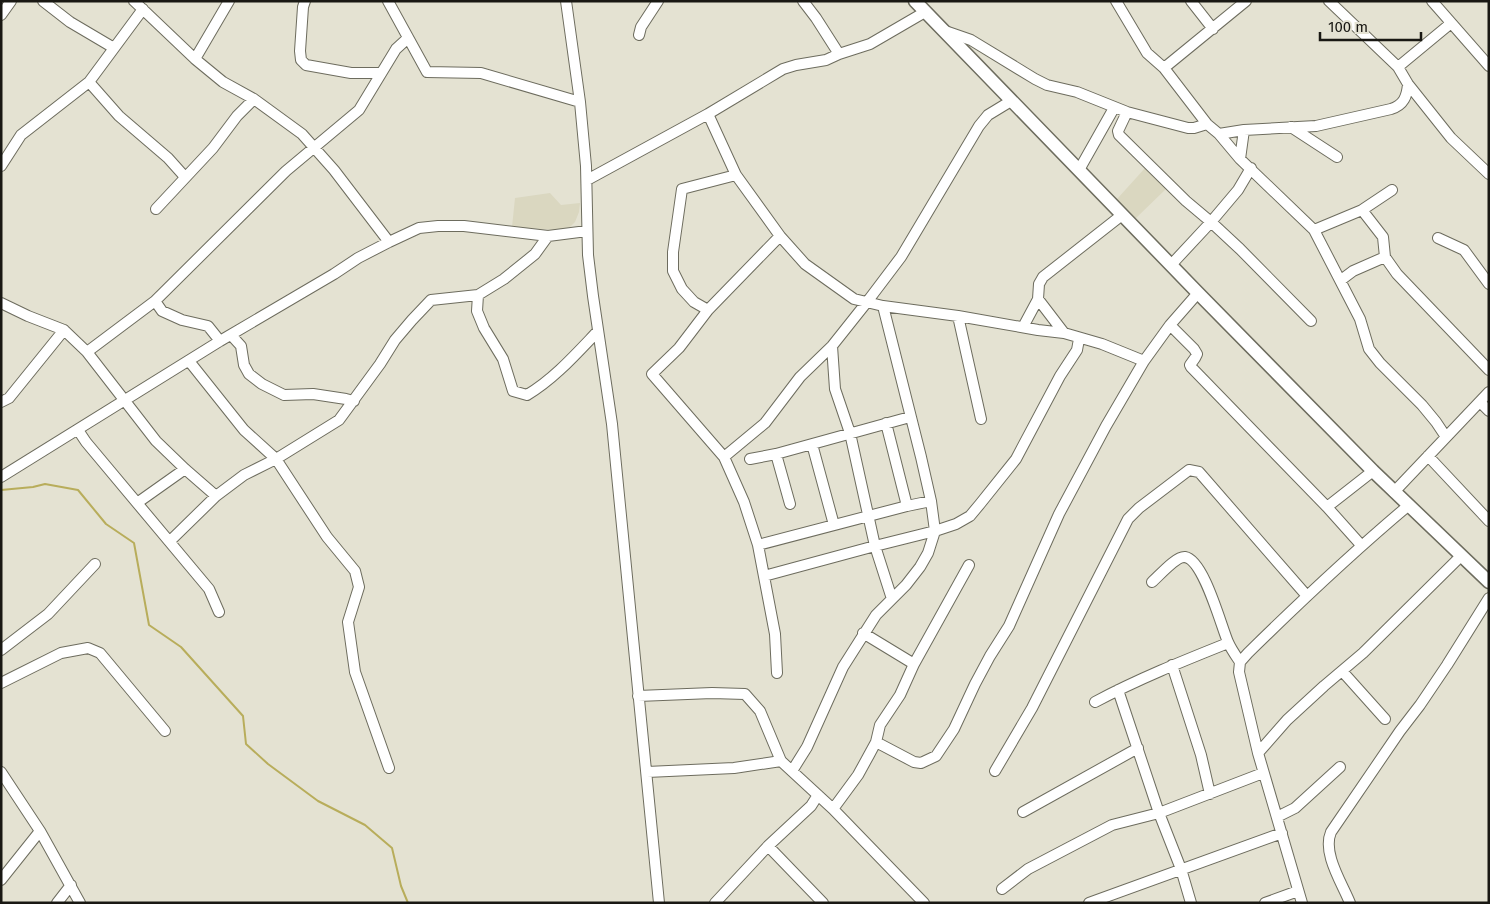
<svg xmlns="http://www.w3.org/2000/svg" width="1490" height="904" font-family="'Fira Sans',sans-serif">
<rect width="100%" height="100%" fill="#e4e2d2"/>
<path fill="#dad7c0" d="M1146,167L1167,188L1135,219L1117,199Z
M550,193L561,205L580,203L579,212L575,222L570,227L556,230L512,227L515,198Z"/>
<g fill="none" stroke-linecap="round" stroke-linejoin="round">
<path stroke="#b8ad5b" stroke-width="2" d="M1,490L33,487L45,484L78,490L106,524L134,543L149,625L181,647L243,716L246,744L268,764L318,801L365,825L392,848L401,886L408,903"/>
<defs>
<path id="minor" d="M43,1L70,22L114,48
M134,1L195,59L223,82L254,99L302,134L334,170L389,242
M305,1L303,7L300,51L301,60L306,65L351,73H381
M388,1L427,72L481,73L580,102
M566,1L580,102L586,166L588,255L593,296L612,424L659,903
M803,1L816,18L839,54
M1116,1L1147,53L1164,68L1207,124L1219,134L1240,159L1314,230L1360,319L1369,349L1380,363L1422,405L1436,422L1446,437
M1191,1L1213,29
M1329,1L1398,67L1408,84L1451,138L1489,174
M1432,1L1489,66
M1,15L11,1
M945,31L971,40L1035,79L1047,85L1077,92L1127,112L1188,128H1194L1207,124
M639,35L641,27L658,1
M195,59L229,1
M1398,67L1450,24
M1164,68L1246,1
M89,82L119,116L168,158L185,177
M1127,112L1118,131L1119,135L1186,201L1211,222L1240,249L1311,321
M708,114L736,175L780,236L805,264L854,299L883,306L958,316L1038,330L1064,333L1102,344L1144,361
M1291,127L1337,157
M1219,134L1244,130L1316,126L1391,109C1404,105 1407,96 1408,84
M1240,159L1244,130
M1,166L21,135L89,82L143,9
M1079,170L1114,108
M587,180L708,114L783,69L796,65L826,60L839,54L870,44L925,12
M156,209L213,148L237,116L254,99
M1362,210L1383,237L1385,257L1397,274L1489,370
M1314,230L1362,210L1392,190
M1438,238L1464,250L1489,284
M1171,265L1211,222L1238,190L1251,168
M1341,280L1353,271L1385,257
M478,295L477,311L484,328L503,359L513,391L527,395C554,379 576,354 598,331
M1038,299L1064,333
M155,301L162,311L182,320L208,326L220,341
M1,303L28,316L64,330L87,352L156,441L185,469L216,496L244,475L276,459L339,420L380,364L395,340L412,320L431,300L478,295L504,279L535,254L548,236
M708,310L694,302L682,289L673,271V252L682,189L736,175
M958,316L981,419
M1170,325L1194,349L1197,354L1195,358L1190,365L1191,367L1327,507L1361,545
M1023,327L1038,299L1039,284L1043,277L1122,215
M231,335L241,346L244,365L249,374L262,384L284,395L313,394L346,399L354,401
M832,346L835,389L850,433L875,546L892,599
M87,352L155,301L286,171L359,110L396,49L408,38
M189,361L244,430L276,459L327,537L355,571L359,587L348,622L355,672L389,768
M1,402L9,398L64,330
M1480,402L1489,411
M886,423L907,506
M78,430L86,442L209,589L219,612
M812,444L834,525
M776,454L790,504
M1428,456L1489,521
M724,457L765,423L800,377L832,346L867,302L901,257L979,126L988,115L1011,101
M750,459L776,454L910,417
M1,477L220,341L334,274L358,258L389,242L419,228L438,226H464L548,236L587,231
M1394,492L1489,392
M137,503L185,469
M1327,507L1373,471
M170,541L216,496
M758,545L907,506L931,501
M764,576L875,546L935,531L956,524L970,516L980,504L1016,459L1060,376L1077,350L1079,339
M1152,582C1159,576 1176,556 1185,557C1204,560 1221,626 1228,642C1231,649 1236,656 1240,662
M863,633L914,664
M1,650L48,614L95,564
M1172,665L1201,755L1210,794
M1342,671L1385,719
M777,673L775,634L758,545L744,502L724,457L652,374L679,348L708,310L780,236
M1,683L61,653L88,648L100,653L165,731
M1118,690L1159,813L1181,869L1191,903
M638,696L712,693L745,694L760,711L781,761L833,809L924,903
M1095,702C1138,679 1183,661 1228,643
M876,742L914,762L921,763L936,756L954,729L975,684L990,656L1009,626L1059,514L1106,426L1144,361L1170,325L1198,293
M1258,753L1287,720L1324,686L1363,653L1461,556
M792,771L807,747L843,667L876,615L906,585L920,567L928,553L935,531L931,501L921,457L883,306
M995,771L1032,708L1128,519L1139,508L1189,470L1199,472L1307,596
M1,772L40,831L80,903
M647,772L734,768L781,761
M833,809L858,775L869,755L876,742L880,725L900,695L914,664L969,565
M1023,812L1138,748
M1277,817L1295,808L1340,767
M768,846L823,903
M1,880L40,831
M1002,889L1028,869L1112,825L1159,813L1263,773
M57,903L71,885
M715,903L768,846L811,806L818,795
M1089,903L1282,833
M1265,903L1298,891
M1302,903L1258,753L1239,672L1240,662L1248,653C1300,602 1353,552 1409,505
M1350,903C1342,883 1322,853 1331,832L1400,731L1420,705L1447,665L1489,598"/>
<path id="major" d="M915,1L1198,293L1373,471L1489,582"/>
</defs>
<use href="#minor" stroke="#6d6c5e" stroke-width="12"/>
<use href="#major" stroke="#6d6c5e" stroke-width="15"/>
<use href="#minor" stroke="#fff" stroke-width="10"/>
<use href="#major" stroke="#fff" stroke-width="12"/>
</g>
<rect width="1490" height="904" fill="none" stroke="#191813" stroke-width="5"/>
<path d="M1320 32v8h101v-8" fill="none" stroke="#191813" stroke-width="2.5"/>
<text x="1328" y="32" font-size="15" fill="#191813" stroke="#e4e2d2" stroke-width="4" paint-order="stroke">100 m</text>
</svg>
